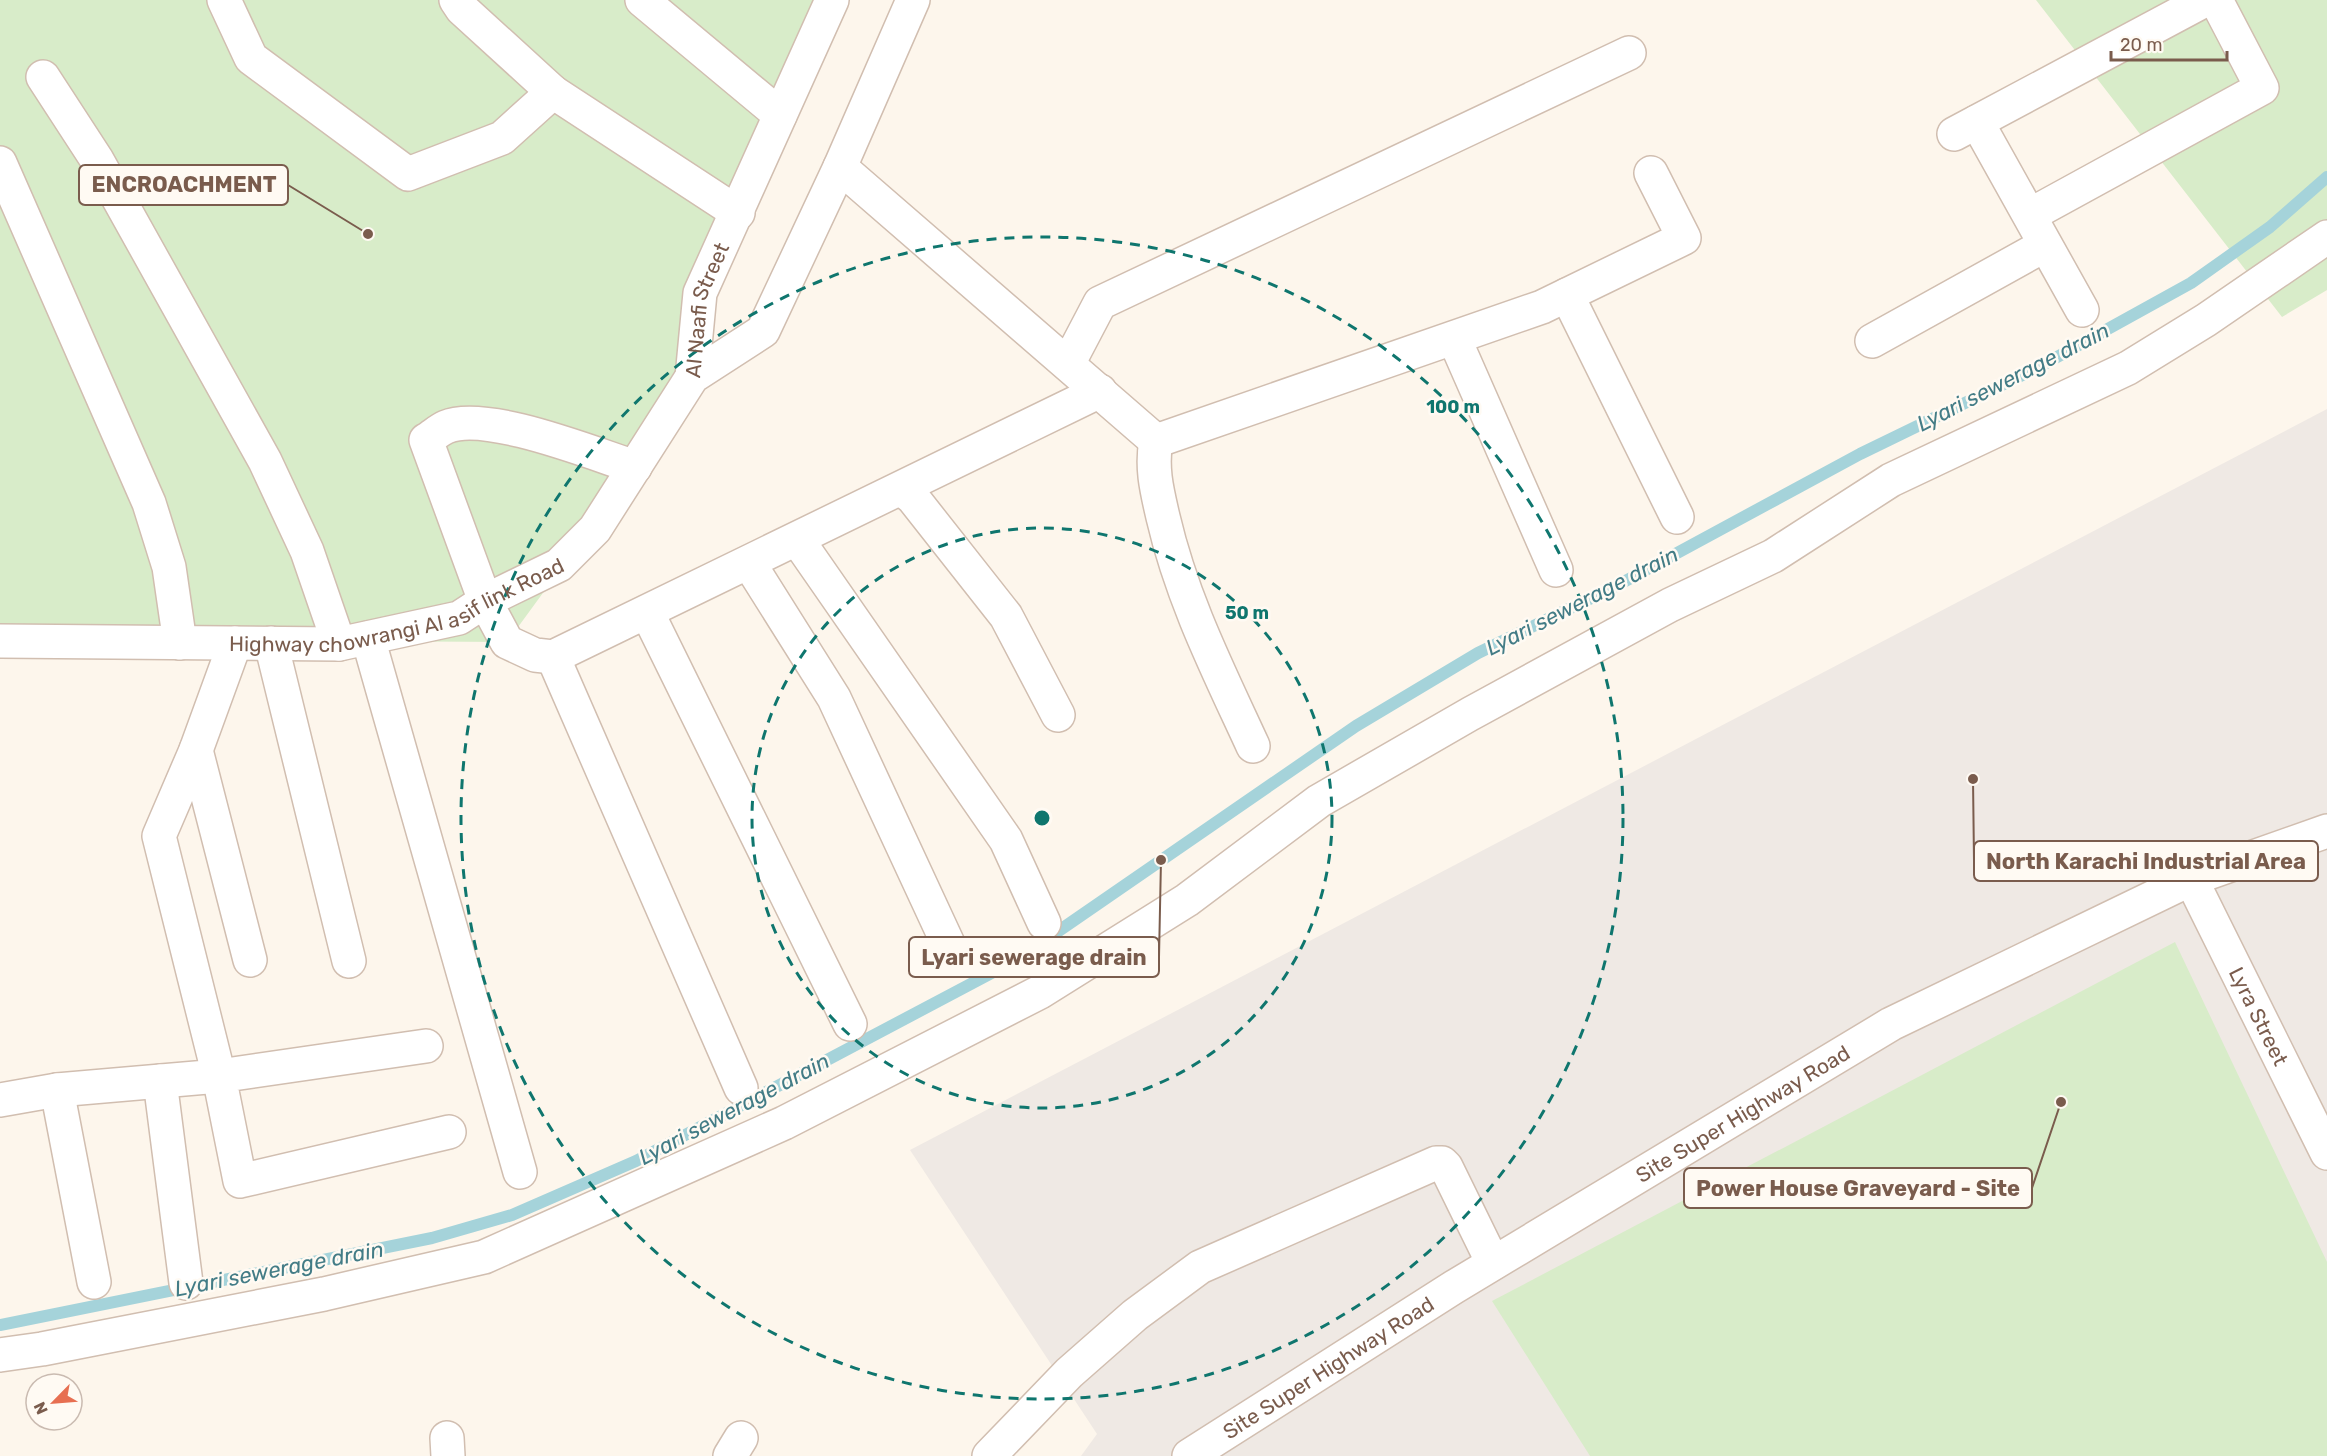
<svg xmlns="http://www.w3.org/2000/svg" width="2327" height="1456" font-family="Rubik,sans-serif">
<rect width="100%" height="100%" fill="#fdf6ec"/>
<path fill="#efe9e4" d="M2327,409V1456H1081L1097,1434L910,1150Z"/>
<path fill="#d8ecc9" d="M0,0H836L635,467L507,642L0,639Z
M2036,0H2327V290L2282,317Z
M2175,942L2327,1262V1456H1590L1492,1301Z"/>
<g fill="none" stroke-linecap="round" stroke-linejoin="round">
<path stroke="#a5d3da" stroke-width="12" d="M0,1325L432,1238L512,1215L636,1161L1018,959L1356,726L1478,653L1618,585L1860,454L2039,367L2191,283L2270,227L2327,177"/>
<defs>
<g id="minor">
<path d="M224,0L251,58L408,174L502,138L553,92"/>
<path d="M456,0L462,9L553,92L738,213"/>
<path d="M642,0L780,115"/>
<path d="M43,77L97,160L265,461L307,551L339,644"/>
<path d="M1977,122L2082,310"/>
<path d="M1954,134L2205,0"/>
<path d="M0,163L149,503L169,567L180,643"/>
<path d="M840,167L1156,441L1542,307L1684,238L1651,173"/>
<path d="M2030,215L2262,88L2216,0"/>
<path d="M1567,295L1677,517"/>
<path d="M1454,338L1556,570"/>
<path d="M1872,341L2045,245"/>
<path d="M1068,364L1100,303L1629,53"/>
<path id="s1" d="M692,377L700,293L832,0"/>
<path d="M1156,441C1151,468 1157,491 1163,517C1182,599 1218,670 1253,746"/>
<path d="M635,467C594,454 486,410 446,427C439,430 433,436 426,440L485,601L507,642L535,655L553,657L1100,391"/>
<path d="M902,489L913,498L1006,616L1058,715"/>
<path d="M797,539L1006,840L1044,923"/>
<path d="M749,563L834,698L950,948"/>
<path d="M647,612L850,1024"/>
<path d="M368,638L520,1172"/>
<path id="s2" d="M0,641L339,644L459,618L485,601L559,565L595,529L692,377L763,331L840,167L913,0"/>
<path d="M271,643L349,961"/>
<path d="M553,657L741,1088"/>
<path d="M196,750L250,960"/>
<path id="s3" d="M2191,879L2327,1153"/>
<path d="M426,1046L219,1076L240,1181L449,1132"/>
<path d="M160,1081L186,1283"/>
<path d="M57,1090L94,1282"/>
<path d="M0,1100L57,1090L219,1076L159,836L196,750L235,643"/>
<path d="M0,1355L42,1349L324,1294L484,1257L784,1123L1040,992L1187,900L1319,801L1470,714L1670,605L1773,556L1891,480L2128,368L2206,320L2327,237"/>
<path d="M447,1438L448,1456"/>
<path d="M730,1456L741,1438"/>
<path d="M989,1456L1069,1373L1135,1315L1200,1267L1436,1163H1442L1446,1167L1493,1263"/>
<path id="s4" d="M1189,1456L1454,1287L1891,1024L2191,879L2327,831"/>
</g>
</defs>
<use href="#minor" stroke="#d1beb0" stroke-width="36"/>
<use href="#minor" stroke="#fff" stroke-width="33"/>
</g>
<g fill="none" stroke="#0f766e" stroke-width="3" stroke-dasharray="10 8">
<circle cx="1042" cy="818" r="290"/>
<circle cx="1042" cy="818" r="581"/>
</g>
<g text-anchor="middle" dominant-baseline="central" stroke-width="5" stroke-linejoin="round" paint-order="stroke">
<g font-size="21" fill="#7a5c4d" stroke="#fffaf3">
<text stroke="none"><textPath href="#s1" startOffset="69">Al Naafi Street</textPath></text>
<text stroke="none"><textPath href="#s2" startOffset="404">Highway chowrangi Al asif link Road</textPath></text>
<text stroke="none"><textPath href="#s3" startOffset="153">Lyra Street</textPath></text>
<text stroke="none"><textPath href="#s4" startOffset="651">Site Super Highway Road</textPath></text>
<text stroke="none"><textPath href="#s4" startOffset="165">Site Super Highway Road</textPath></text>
</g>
<g font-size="22" font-style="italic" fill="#437c86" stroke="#fffaf3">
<text transform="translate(2013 377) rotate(-27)">Lyari sewerage drain</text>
<text transform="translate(1582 601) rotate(-27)">Lyari sewerage drain</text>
<text transform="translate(734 1109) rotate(-28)">Lyari sewerage drain</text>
<text transform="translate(279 1269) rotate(-11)">Lyari sewerage drain</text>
</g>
</g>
<circle cx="1042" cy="818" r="9" fill="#0f766e" stroke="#fffaf3" stroke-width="3"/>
<g font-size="18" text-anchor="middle" font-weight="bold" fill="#0f766e" stroke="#fffaf3" stroke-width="5" stroke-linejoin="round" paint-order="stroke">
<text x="1453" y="413">100 m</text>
<text x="1247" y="619">50 m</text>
</g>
<path fill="none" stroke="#7a5c4d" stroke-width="2" d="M368 234L288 185M1973 779L1974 861M1161 860L1159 957M2061 1102L2032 1188"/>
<g fill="#7a5c4d" stroke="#fffaf3" stroke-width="2">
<circle cx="368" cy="234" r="6"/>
<circle cx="1973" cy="779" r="6"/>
<circle cx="1161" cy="860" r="6"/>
<circle cx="2061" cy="1102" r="6"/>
</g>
<g fill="#fffaf3" stroke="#7a5c4d" stroke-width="2">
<rect x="79" y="165" width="209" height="40" rx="6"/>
<rect x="1974" y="841" width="344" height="40" rx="6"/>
<rect x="909" y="937" width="250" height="40" rx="6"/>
<rect x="1684" y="1168" width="348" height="40" rx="6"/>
</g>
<g font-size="22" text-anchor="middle" font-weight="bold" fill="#7a5c4d">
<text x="184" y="192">ENCROACHMENT</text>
<text x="2146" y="869">North Karachi Industrial Area</text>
<text x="1034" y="965">Lyari sewerage drain</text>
<text x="1858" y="1196">Power House Graveyard - Site</text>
</g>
<g transform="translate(54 1402) rotate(245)"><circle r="28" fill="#fffaf3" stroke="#cabbb1" stroke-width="1.5"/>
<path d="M0-4.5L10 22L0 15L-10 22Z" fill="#e76f51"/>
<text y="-9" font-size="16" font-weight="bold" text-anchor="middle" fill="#7a5c4d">N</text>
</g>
<path d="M2111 51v9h116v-9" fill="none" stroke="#7a5c4d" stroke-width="3"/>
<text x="2120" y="51" font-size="18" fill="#7a5c4d" stroke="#fffaf3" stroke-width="4.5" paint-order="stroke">20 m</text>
</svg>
